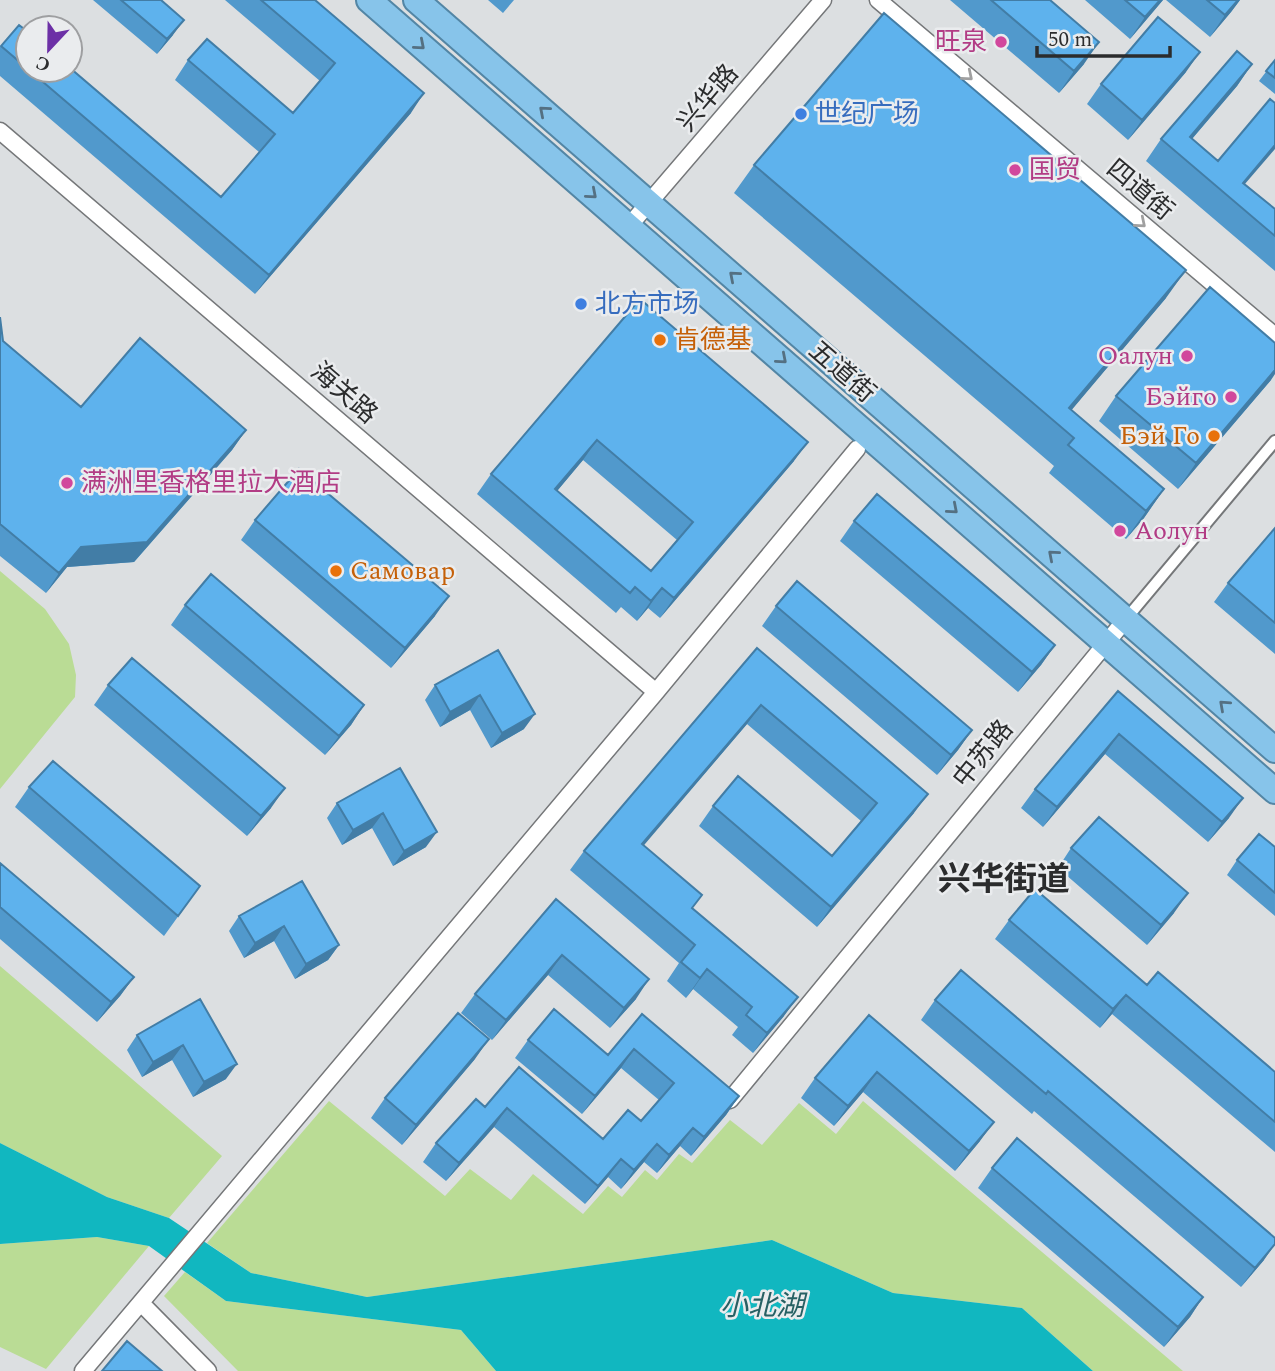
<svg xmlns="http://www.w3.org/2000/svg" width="1275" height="1371" font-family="Spectral,'Noto Sans SC',serif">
<rect width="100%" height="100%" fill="#dcdfe1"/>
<path fill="#badc95" d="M0,571L45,609L69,644L76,675L75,697L0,789Z
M0,966L222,1156L169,1218L107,1197L0,1143Z
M329,1101L445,1196L470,1169L511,1200L533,1174L583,1214L608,1186L622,1197L645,1170L657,1180L679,1154L692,1163L730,1120L762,1145L799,1103L836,1134L863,1101L1183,1371H1093L1022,1308L893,1293L772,1240L367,1297L251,1273L207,1243Z
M97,1237L149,1246L46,1369L0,1347V1244Z
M185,1272L226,1301L461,1330L496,1371H238L164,1296Z"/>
<path fill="#11b7c0" d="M0,1143L107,1197L169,1218L251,1273L367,1297L772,1240L893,1293L1022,1308L1093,1371H496L461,1330L226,1301L149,1246L97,1237L0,1244Z"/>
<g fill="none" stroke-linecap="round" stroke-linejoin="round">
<defs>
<path id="pedestrian" d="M1126,619L1275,441"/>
<path id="minor" d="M878,0L1275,336
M0,131L656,692
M629,226L823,0
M730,1100L1126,619
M141,1303L208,1371
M83,1371L656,692L857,449"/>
<path id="trunk" d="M369,0L1275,791
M416,0L1275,750"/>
</defs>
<use href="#pedestrian" stroke="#757779" stroke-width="14"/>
<use href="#minor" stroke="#757779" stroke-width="19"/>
<use href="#trunk" stroke="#5386a5" stroke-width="28"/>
<use href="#pedestrian" stroke="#fff" stroke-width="10"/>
<use href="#minor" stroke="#fff" stroke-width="16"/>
<use href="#trunk" stroke="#87c4ea" stroke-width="24"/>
</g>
<path fill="#5199cc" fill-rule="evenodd" d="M93,0H161L173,35L157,54Z
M225,0H315L411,113L255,294L0,76V47L19,25L28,32V70H70L221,197L259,152L175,80L188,60L293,113L320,81Z
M488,0H514L503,13Z
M950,0H1050L1084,64L1059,93Z
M1085,0H1163L1130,39Z
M1166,0H1240L1231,12L1210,37Z
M1275,60V94L1259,81Z
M1252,64L1237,86L1192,139L1275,210V271L1146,161L1161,139Z
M1186,72L1128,140L1087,104L1101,84Z
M754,165L1166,298L1071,410L1164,489L1144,518L1126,539L1049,473L1054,466L734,193Z
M640,299L794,461L660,618L648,608L637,621L621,607L616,613L477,494L491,474ZM583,460L677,540L651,571L557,491Z
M0,317L3,341L81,407L246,430L232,450L134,562L67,567L46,593L0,556Z
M1271,380L1178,489L1099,421L1116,396Z
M255,520L435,616L391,668L241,540Z
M854,521L1055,645L1041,665L1018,692L840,541Z
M1275,528V654L1214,602L1228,583Z
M185,605L364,705L351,725L325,755L171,625Z
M776,606L972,730L958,750L937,775L762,626Z
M757,648L914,813L817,927L699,826L713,806L832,856L861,821L747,724L643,845L693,909L784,1016L753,1053L732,1035L738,1027L693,989L686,998L667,981L679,963L570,870L584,851Z
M498,650L524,729L491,748L470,710L440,727L425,700L435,685Z
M108,685L271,808L247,836L94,705Z
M1118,691L1229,818L1208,842L1105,754L1043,827L1021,808L1035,789Z
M400,768L426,847L393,866L372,828L342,845L327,818L337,803Z
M29,787L200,886L164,936L15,807Z
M1275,847V916L1227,875L1237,860Z
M1071,848L1174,913L1147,945L1058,868Z
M0,863L134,977L120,996L97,1022L0,939Z
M302,881L339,945L328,960L295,979L274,941L244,958L229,931L239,916Z
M556,899L636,999L610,1028L548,975L492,1040L461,1013L475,994Z
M1009,920L1147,985L1275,1072V1152L1112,1014L1100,1028L995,939Z
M200,999L226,1079L193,1097L172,1060L142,1077L127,1050L137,1035Z
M935,1000L1264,1260L1241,1287L1034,1111L1032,1114L921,1020Z
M642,1014L739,1096L726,1115L691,1156L680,1146L657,1173L644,1162L621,1189L608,1177L585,1204L494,1127L446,1181L423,1162L436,1143L485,1107L519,1067L603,1139L641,1121L659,1100L621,1068L582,1114L515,1058L528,1040L608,1055Z
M869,1015L980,1141L955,1171L863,1092L834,1126L801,1098L815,1078Z
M475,1059L402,1145L371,1118L385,1098Z
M992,1168L1203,1297L1190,1317L1164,1347L978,1188Z"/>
<path fill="#427da6" d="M1160,0H1163L1130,39L1145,17Z
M1238,0H1240L1231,12L1210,37L1225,15Z
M184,20L173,35L157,54L167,39Z
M1099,42L1084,64L1059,93L1074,71Z
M1200,52L1186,72L1128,140L1142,120Z
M1252,64L1237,86L1179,154L1190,137Z
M424,93L411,113L255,294L269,275Z
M1275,145V149L1232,199L1243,183Z
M1186,270L1166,298L1059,425L1069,408Z
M1275,370V374L1271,380L1178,489L1196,463Z
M246,430L232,450L134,562L67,567L46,593L59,573L81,547Z
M597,440L583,460L542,509L555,489Z
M808,442L794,461L660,618L674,598Z
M1164,489L1144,518L1126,539L1146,511Z
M662,588L648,608L637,621L651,601Z
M449,596L435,616L391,668L405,648Z
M1055,645L1041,665L1018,692L1032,672Z
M480,695L470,710L440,727L450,712Z
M364,705L351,725L325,755L339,736Z
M761,705L747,724L628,864L642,844Z
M535,714L524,729L491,748L502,733Z
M972,730L958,750L937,775L951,755Z
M1119,734L1105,754L1043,827L1057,807Z
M285,788L271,808L247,836L261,816Z
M928,794L914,813L817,927L831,907Z
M1243,798L1229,818L1208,842L1222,822Z
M383,813L372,828L342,845L353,830Z
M437,832L426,847L393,866L404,851Z
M1188,893L1174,913L1147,945L1161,925Z
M284,926L274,941L244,958L255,943Z
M339,945L328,960L295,979L306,964Z
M562,955L548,975L492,1040L506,1020Z
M707,969L693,989L686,998L700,978Z
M134,977L120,996L97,1022L111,1002Z
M649,979L636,999L610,1028L624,1008Z
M1126,995L1112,1014L1100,1028L1113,1009Z
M798,997L784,1016L753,1053L767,1033Z
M489,1039L475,1059L402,1145L416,1125Z
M183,1045L172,1060L142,1077L153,1062Z
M634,1049L621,1068L582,1114L595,1096Z
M237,1064L226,1079L193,1097L204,1082Z
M877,1072L863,1092L834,1126L848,1106Z
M739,1096L726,1115L691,1156L704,1137Z
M507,1108L494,1127L446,1181L459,1163Z
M994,1122L980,1141L955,1171L969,1151Z
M693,1128L680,1146L657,1173L669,1155Z
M657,1144L644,1162L621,1189L634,1170Z
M621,1159L608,1177L585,1204L598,1186Z
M1275,1244L1264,1260L1241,1287L1255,1268Z
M1203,1297L1190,1317L1164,1347L1178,1327Z"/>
<path fill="#5eb2ed" stroke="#427da6" stroke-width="2" fill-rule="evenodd" d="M121,0H161L184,20L167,39Z
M261,0H315L424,93L269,275L29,70H70V68L221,197L275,134L188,60L207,39L293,113L335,63Z
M991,0H1050L1099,42L1074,71Z
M1125,0H1160L1145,17Z
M1207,0H1238L1225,15Z
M884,13L1186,270L1069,408L1164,489L1146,511L1068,445L1074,438L754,165Z
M1158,17L1200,52L1142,120L1101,84Z
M19,25L28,32V69L1,46Z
M1237,51L1252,64L1190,137L1218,161L1270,99L1275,103V145L1243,183L1275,209V236L1161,139Z
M1275,60V78L1266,71Z
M1210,287L1275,343V370L1196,463L1116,396Z
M640,299L808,442L674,598L662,588L651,601L635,587L630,593L491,474ZM597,440L693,522L651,571L555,489Z
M0,317L3,341L81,407L140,338L246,430L147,542L81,547L59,573L0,524Z
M299,469L449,596L405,648L255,520Z
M877,494L1055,645L1032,672L854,521Z
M1275,528V623L1228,583Z
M211,574L364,705L339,736L185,605Z
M797,581L972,730L951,755L776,606Z
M757,648L928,794L831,907L713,806L738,776L832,856L877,803L761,705L642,844L702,895L692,908L798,997L767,1033L746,1015L752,1007L707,969L700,978L681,962L695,945L584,851Z
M498,650L535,714L502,733L480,695L450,712L435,685Z
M132,658L285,788L261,816L108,685Z
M1118,691L1243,798L1222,822L1119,734L1057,807L1035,789Z
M53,761L200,886L178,916L29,787Z
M400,768L437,832L404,851L383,813L353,830L337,803Z
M1099,817L1188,893L1161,925L1071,848Z
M1259,834L1275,847V893L1237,860Z
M0,863L134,977L111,1002L0,907Z
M302,881L339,945L306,964L284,926L255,943L239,916Z
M1035,889L1147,985L1158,972L1275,1072V1122L1126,995L1113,1009L1009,920Z
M556,899L649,979L624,1008L562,955L506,1020L475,994Z
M961,970L1275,1238V1244L1255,1268L1048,1091L1046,1094L935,1000Z
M200,999L237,1064L204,1082L183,1045L153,1062L137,1035Z
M554,1009L608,1055L642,1014L739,1096L704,1137L693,1128L669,1155L657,1144L634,1170L621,1159L598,1186L507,1108L459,1163L436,1143L476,1099L485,1107L519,1067L603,1139L628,1110L641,1121L674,1083L634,1049L595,1096L528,1040Z
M458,1013L489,1039L416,1125L385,1098Z
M869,1015L994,1122L969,1151L877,1072L848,1106L815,1078Z
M1017,1138L1203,1297L1178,1327L992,1168Z
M127,1341L162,1371H102Z"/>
<defs><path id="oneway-chevron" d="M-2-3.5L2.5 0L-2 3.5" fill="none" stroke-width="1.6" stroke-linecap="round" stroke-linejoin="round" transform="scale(1.75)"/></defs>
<g stroke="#547082">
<use href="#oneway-chevron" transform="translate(420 45) rotate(41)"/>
<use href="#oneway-chevron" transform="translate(544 111) rotate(-139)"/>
<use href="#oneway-chevron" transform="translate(592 194) rotate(41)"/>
<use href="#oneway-chevron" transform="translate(734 276) rotate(-139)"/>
<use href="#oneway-chevron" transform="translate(782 359) rotate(41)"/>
<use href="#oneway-chevron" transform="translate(953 509) rotate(41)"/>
<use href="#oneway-chevron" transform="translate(1053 555) rotate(-139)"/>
<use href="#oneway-chevron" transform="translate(1224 705) rotate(-138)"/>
</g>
<g stroke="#a0a0a0">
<use href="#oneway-chevron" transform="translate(968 76) rotate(40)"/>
<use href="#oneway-chevron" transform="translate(1141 223) rotate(40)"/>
</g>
<g fill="#d1479c" stroke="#eaecee" stroke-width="2.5">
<circle cx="1001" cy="42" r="7"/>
<circle cx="1015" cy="170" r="7"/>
<circle cx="1187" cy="356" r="7"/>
<circle cx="1231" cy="397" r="7"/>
<circle cx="67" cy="483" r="7"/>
<circle cx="1120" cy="531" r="7"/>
</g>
<g fill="#3f7fe0" stroke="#eaecee" stroke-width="2.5">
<circle cx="801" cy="114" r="7"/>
<circle cx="581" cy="304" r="7"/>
</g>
<g fill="#e8710a" stroke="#eaecee" stroke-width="2.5">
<circle cx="660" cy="340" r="7"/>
<circle cx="1214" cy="436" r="7"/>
<circle cx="336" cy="571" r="7"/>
</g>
<g text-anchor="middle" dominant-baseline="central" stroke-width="5" stroke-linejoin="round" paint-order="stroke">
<g font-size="26" fill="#b23c85" stroke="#eaecee" text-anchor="end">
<text x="987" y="42">旺泉</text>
<text x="1029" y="170" text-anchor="start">国贸</text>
<text x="1173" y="356">Оалун</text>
<text x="1217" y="397">Бэйго</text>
<text x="81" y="483" text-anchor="start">满洲里香格里拉大酒店</text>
<text x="1134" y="531" text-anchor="start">Аолун</text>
</g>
<g font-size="26" fill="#2b2c2d" stroke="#eaecee">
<text transform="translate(708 98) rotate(-50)">兴华路</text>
<text transform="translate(1140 190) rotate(40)">四道街</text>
<text transform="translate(842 372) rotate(41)">五道街</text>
<text transform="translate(344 393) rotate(41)">海关路</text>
<text transform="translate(983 754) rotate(-51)">中苏路</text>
</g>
<g font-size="26" fill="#366cbe" stroke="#eaecee" text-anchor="start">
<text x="815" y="114">世纪广场</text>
<text x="595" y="304">北方市场</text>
</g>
<g font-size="26" fill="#c56008" stroke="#eaecee" text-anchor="start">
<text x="674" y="340">肯德基</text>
<text x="1200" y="436" text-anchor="end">Бэй Го</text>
<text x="350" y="571">Самовар</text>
</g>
<g font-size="28" font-style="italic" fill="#276064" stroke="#eaecee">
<text x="762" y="1306">小北湖</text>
</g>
<g font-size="33" font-weight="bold" fill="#2b2c2d" stroke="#eaecee">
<text x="1004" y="880">兴华街道</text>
</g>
</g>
<g transform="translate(49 49) rotate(202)"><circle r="33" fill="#eaecee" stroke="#9e9fa1" stroke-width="2"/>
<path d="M0-5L12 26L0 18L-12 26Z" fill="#6c30a6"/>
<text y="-10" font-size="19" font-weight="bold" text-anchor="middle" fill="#2b2c2d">С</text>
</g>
<path d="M1037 46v10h133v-10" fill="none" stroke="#2b2c2d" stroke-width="3.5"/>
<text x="1048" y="46" font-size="21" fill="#2b2c2d" stroke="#eaecee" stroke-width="5" paint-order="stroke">50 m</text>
</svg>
